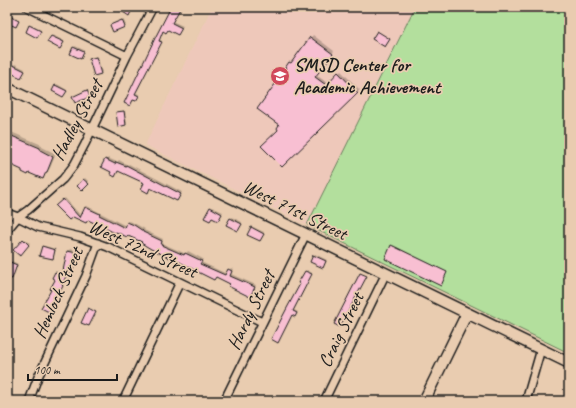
<svg xmlns="http://www.w3.org/2000/svg" width="576" height="408" font-family="Caveat,sans-serif">
<rect width="100%" height="100%" fill="#e9ccb0"/>
<filter id="ink" filterUnits="userSpaceOnUse"><feTurbulence type="fractalNoise" baseFrequency=".025" numOctaves="2"/><feDisplacementMap in="SourceGraphic" scale="8" xChannelSelector="R" yChannelSelector="G"/><feConvolveMatrix kernelMatrix="1 2 1 2 8 2 1 2 1" color-interpolation-filters="sRGB"/></filter>
<g filter="url(#ink)">
<path fill="#eec8ba" d="M212,7H415L307,225L145,145Z"/>
<path fill="#b3df9d" stroke="#687e5c" d="M415,7H569V353L307,225Z"/>
<path fill="#0003" d="M69,7H79L70,10Z
M173,7H181L172,21L183,26L179,32L168,29L164,30L159,39L162,41L136,93L139,94L137,99H134L130,105Z
M7,13L19,19L17,25L7,21Z
M123,19L126,25L114,31L112,24Z
M31,25L41,30L37,37L30,26Z
M53,35L64,41L61,47L49,42Z
M313,35L334,51L316,75L328,83L341,71L360,90L282,166L280,130L290,63L293,62Z
M75,46L84,50L82,56L71,53Z
M97,56L102,72L101,73L90,59Z
M15,64L25,69L22,75L11,71Z
M57,84L67,90L63,96L56,86Z
M119,111H125L127,123L125,125L117,113Z
M11,132L42,145V147L56,154L50,168L43,178L23,171V170L7,162V136Z
M108,158L117,162L119,160L128,165L129,164L182,192L177,200L151,187L148,191L145,183L119,170L115,175L112,172L102,167Z
M85,178L89,182L82,190L78,186Z
M65,198L82,217L87,206L126,226L130,221L145,229L144,230L163,239L162,243L186,254L188,251L203,259L201,262L227,274L231,268L233,269L231,274L256,285L252,294L250,296L231,283L143,242L88,219L86,222L57,206Z
M212,207L223,212L218,220L210,208Z
M232,217L242,222L239,229L228,225Z
M253,227L264,232L261,239L252,228Z
M24,239L30,243L20,255L15,250Z
M393,245L447,272L386,259Z
M44,246L56,249L52,258L43,247Z
M70,249L78,251L74,270L72,272L69,271L63,283L64,284L49,311L56,279L55,273L57,271L63,274L68,251Z
M315,254L327,260L324,266L311,261Z
M12,261L18,264L12,278L7,276V268H8Z
M307,270L312,273L294,310L298,312L296,315L292,314L278,342L302,284L300,283Z"/>
<path fill="#f8bfd2" stroke="#1c1c1c" d="M126,7H133L129,16L123,12Z
M171,7H181L172,23L182,28L178,35L168,30L166,33L163,31L159,41L162,42L135,94L139,96L136,101L133,100L130,106L124,103L156,36Z
M7,15L19,21L16,27L7,23Z
M122,20L125,27L113,32L110,25Z
M29,25L41,31L37,38L26,32Z
M377,31L390,39L385,47L372,39Z
M51,36L64,42L60,49L47,42Z
M310,37L333,54L315,77L326,85L338,72L358,93L282,167L261,146L278,130L277,128L279,125L257,109L286,69L285,68L289,62L291,63Z
M73,47L84,52L81,59L70,54Z
M96,57L101,74L94,76L89,59Z
M13,65L25,71L21,78L9,72Z
M55,85L67,91L63,97L52,91Z
M87,90L90,97L75,103L72,97Z
M124,111L126,125L118,127L116,112Z
M7,134L40,148V150L53,157L47,172H46L43,179L29,173L28,175L22,172V170L7,163Z
M105,159L115,164L116,162L126,166V165L181,194L177,201L150,188L148,193L141,189L144,183L118,171L115,177L110,174L111,172L101,167Z
M83,179L89,184L82,191L77,186Z
M63,199L80,218L85,207L100,214L99,215L125,228L127,222L134,225L143,231V232L162,241L161,245L184,255L185,253L202,261L200,264L225,275L228,269L232,271L230,276L255,287L250,297L228,286L230,284L216,277L214,280L200,273L176,260V261L151,249L141,243L142,242L128,236L127,237L116,232L115,233L88,220L86,223L73,217L69,220L55,206Z
M210,207L222,214L218,221L212,218L210,221L204,218Z
M230,218L242,224L238,231L226,225Z
M251,227L264,234L260,241L247,235Z
M23,239L29,245L20,256L13,250Z
M391,245L447,272L441,286L385,259Z
M42,246L55,250L53,259L39,256Z
M67,251L77,253L72,273L68,272L62,285L63,286L49,312L41,308L51,290L50,289L55,280L52,278L55,272L62,276Z
M313,255L326,261L323,268L310,262Z
M10,262L17,265L12,279L7,277V269Z
M305,271L312,274L293,311L297,313L295,317L292,315L278,343L271,339L287,308L300,284L298,283Z
M360,273L367,276L340,327L334,324Z
M88,308L96,312L89,326L81,323Z"/>
<g fill="none" stroke-linecap="round" stroke-linejoin="round">
<defs>
<path id="street" d="M27,7L127,56
M7,213L18,217L38,227L80,237L108,247L262,322
M7,230L18,217L28,210L63,179L74,165L85,144L127,56L153,7
M29,401L38,377L86,276L98,243
M123,401L180,282
M224,401L306,234
M324,401L386,273
M526,401L541,349"/>
<path id="secondary" d="M7,88L569,363
M424,401L467,313"/>
</defs>
<use href="#street" stroke="#1c1c1c" stroke-width="10"/>
<use href="#secondary" stroke="#1c1c1c" stroke-width="13"/>
<use href="#street" stroke="#e9ccb0" stroke-width="7"/>
<use href="#secondary" stroke="#e9ccb0" stroke-width="10"/>
</g>
</g>
<defs>
<symbol id="school-disc" viewBox="-11 -11 22 22"><circle r="9.5" fill="#d1495b" stroke="#e9ccb0"/><path d="M0-5L7-2L0 1L-7-2ZM-4 1L0 2.5L4 1V4Q0 6-4 4Z" fill="#fff"/></symbol>
</defs>
<g fill-rule="evenodd">
<use href="#school-disc" x="269" y="65" width="22" height="22"/>
</g>
<g text-anchor="middle" dominant-baseline="central" stroke-width="3.5" stroke-linejoin="round" paint-order="stroke">
<g font-size="19" font-weight="bold" fill="#1c1c1c" stroke="#e9ccb0" text-anchor="start">
<text x="294" y="65">SMSD Center for<tspan x="294" dy="22">Academic Achievement</tspan></text>
</g>
<g font-size="19" fill="#1c1c1c" stroke="#e9ccb0">
<text transform="translate(77 120) rotate(-62)">Hadley Street</text>
<text transform="translate(295 210) rotate(26)">West 71st Street</text>
<text transform="translate(143 249) rotate(24)">West 72nd Street</text>
<text transform="translate(58 293) rotate(-66)">Hemlock Street</text>
<text transform="translate(251 310) rotate(-64)">Hardy Street</text>
<text transform="translate(341 330) rotate(-64)">Craig Street</text>
</g>
</g>
<rect width="576" height="408" fill="none" stroke="#e9ccb0" stroke-width="24"/>
<rect x="12" y="12" width="552" height="384" fill="none" stroke="#1c1c1c" stroke-width="1.5" filter="url(#ink)"/>
<path d="M28 374v6h89v-6" fill="none" stroke="#1c1c1c" stroke-width="2"/>
<text x="34" y="374" font-size="12" fill="#1c1c1c" stroke="#e9ccb0" stroke-width="3" paint-order="stroke">100 m</text>
</svg>
